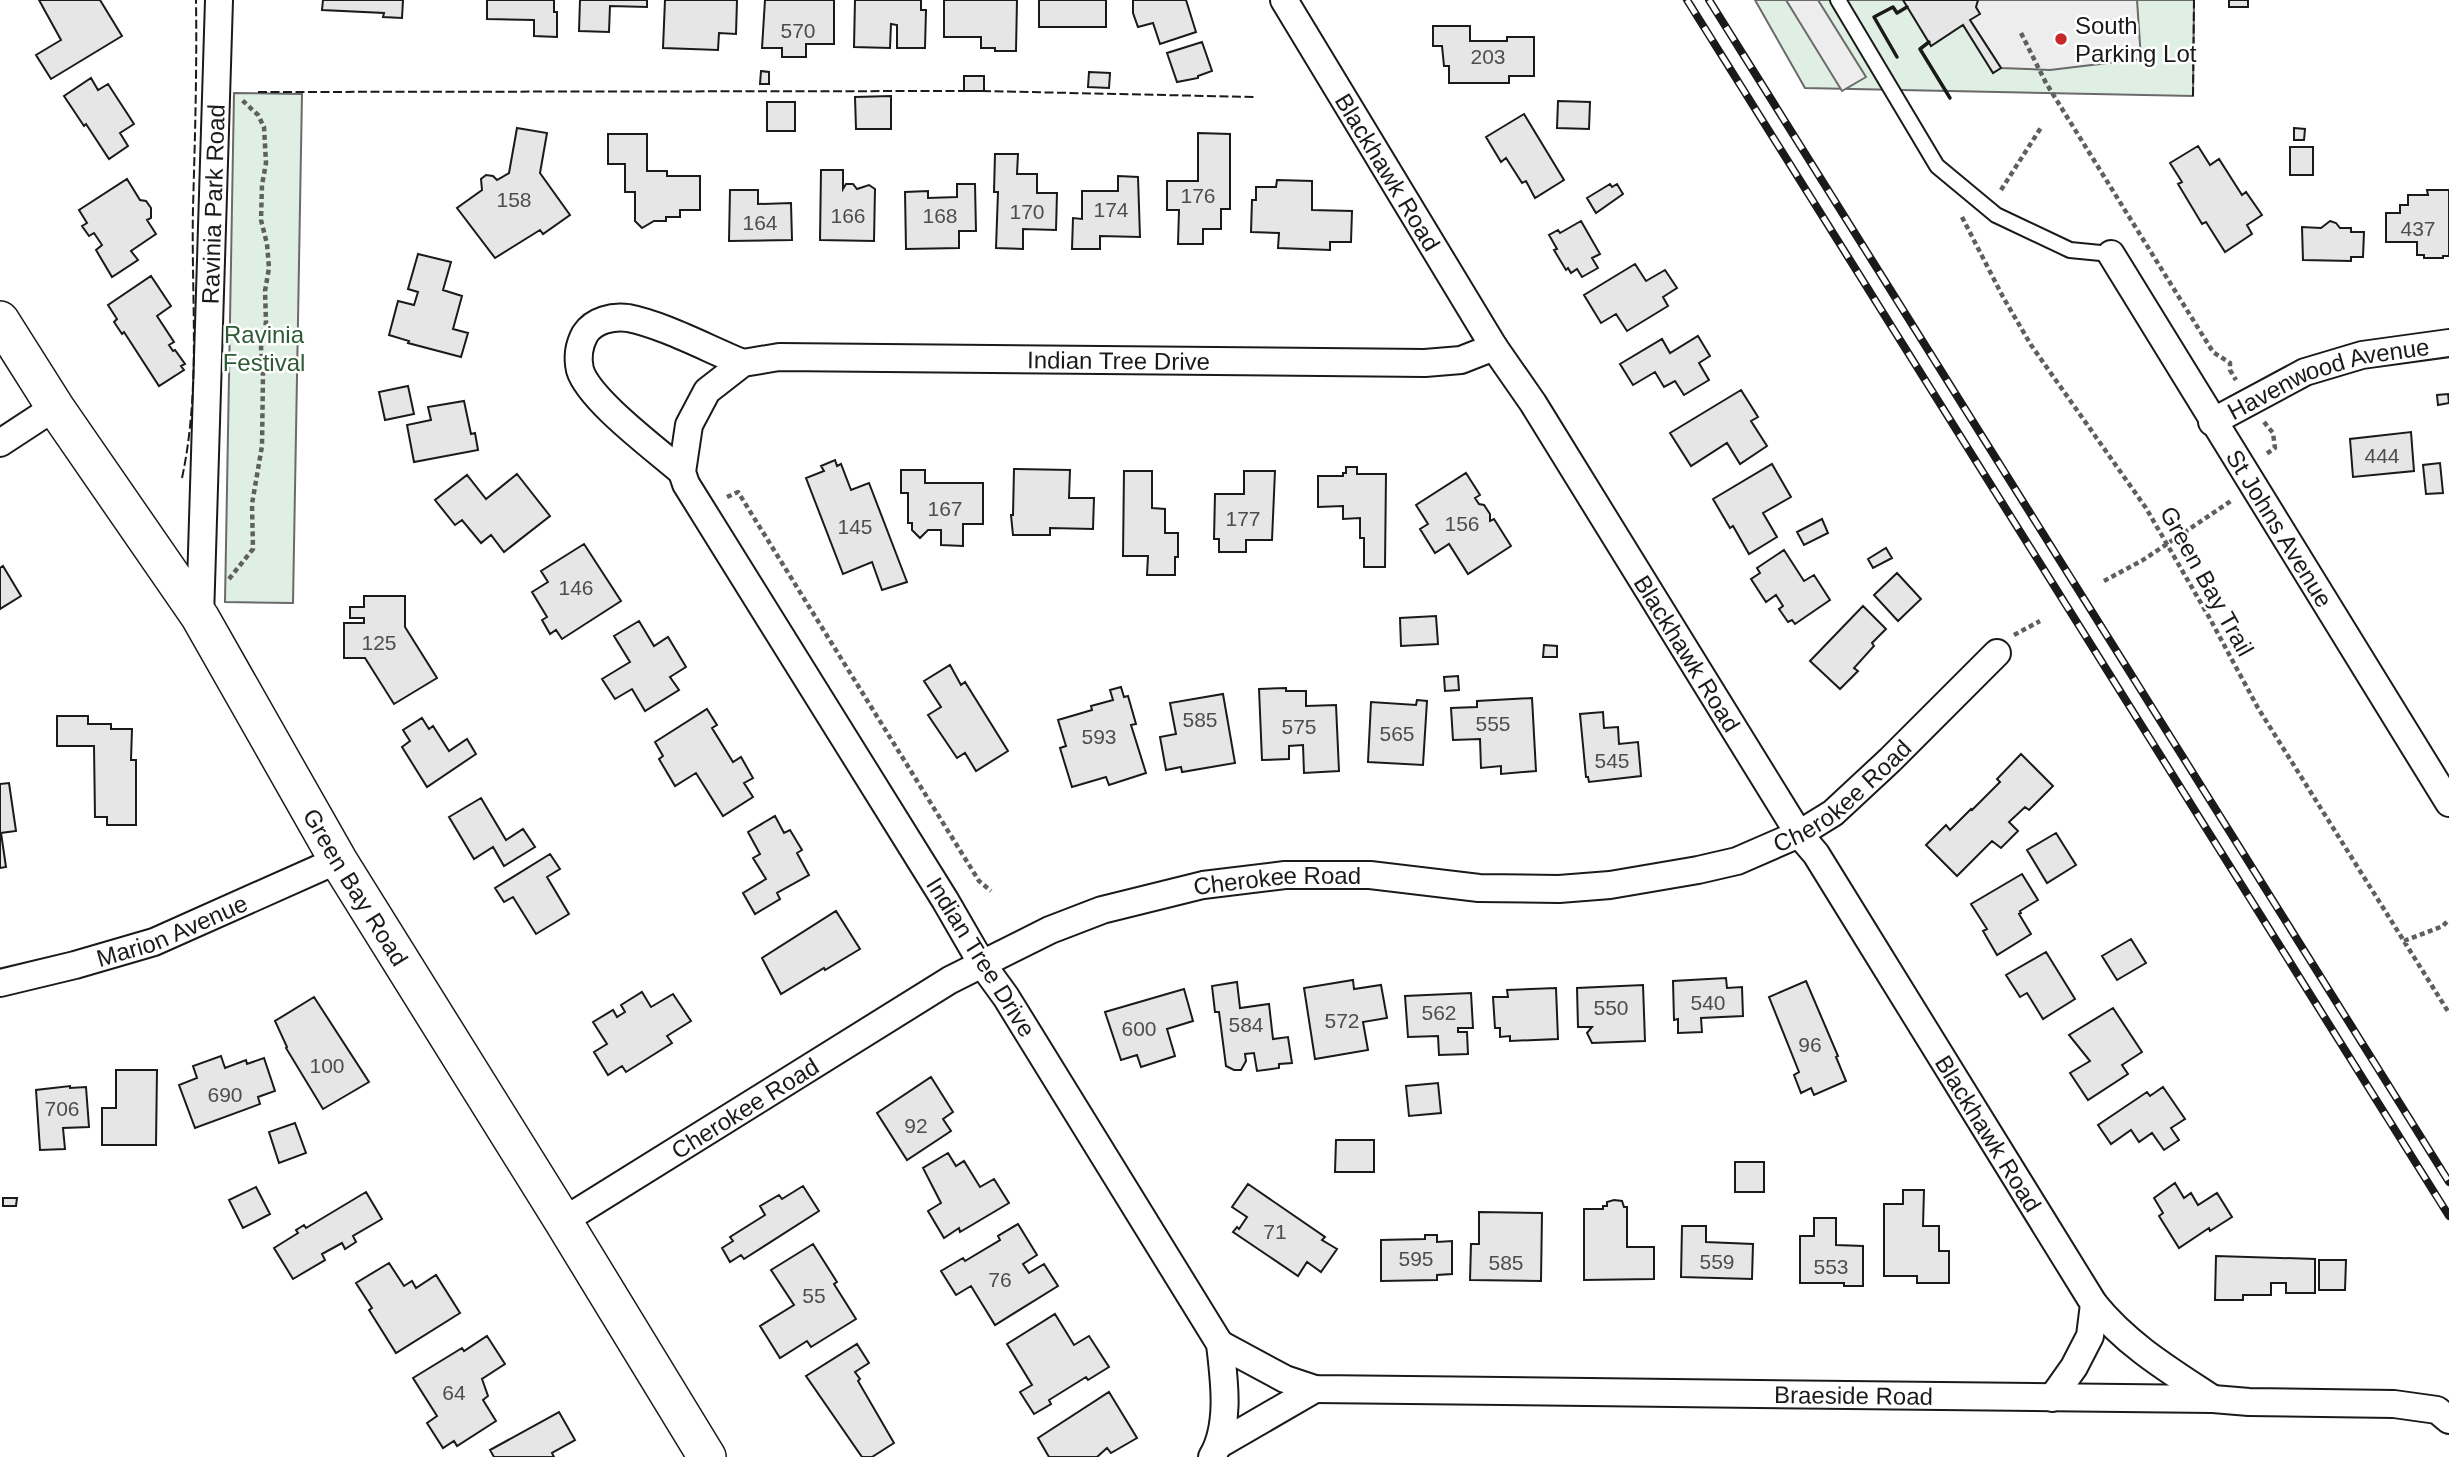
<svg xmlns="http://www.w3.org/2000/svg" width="2449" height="1457" font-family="Helvetica,sans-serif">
<rect width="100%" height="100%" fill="#fff"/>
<path fill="#e0efe3" stroke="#6a6a6a" stroke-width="2" d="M1755,0H2194L2193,96L1805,88Z
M234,93L302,94L293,603L225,602Z"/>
<path fill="#ededed" stroke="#6a6a6a" stroke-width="2" d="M1786,0H1818L1866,77L1842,91Z
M1978,0H2137L2141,59L2050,70L2001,68L1970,20Z"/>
<path fill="#e6e6e6" stroke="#1a1a1a" stroke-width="2" d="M39,0H100L122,36L51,79L36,55L61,40Z
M323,0H403L402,18L383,17L384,13L322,10Z
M487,0H554V12H557V37L534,36V20L487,19Z
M580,0H647V7L610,6L609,32L579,31Z
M665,0H737L736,34L719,33L718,50L663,48Z
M765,0H834V44H806V57H782V48H762Z
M855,0H921V10H926L925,48H897V25L891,24L890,48L854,47Z
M944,0H1017L1016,51H995V48H981V37H944Z
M1039,0H1106V27H1039Z
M1133,0H1186L1196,32L1160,44L1153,23L1138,27L1133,13Z
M1903,0H1978L1976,7L1980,14L1970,20L2001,68L1993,73L1963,25L1931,46Z
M2229,0H2248V7H2229Z
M1433,26H1470V41H1507V37H1534V76H1509V83H1449V66H1444L1442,46H1433Z
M1202,42L1212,71L1198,76V78L1177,82L1167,53Z
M761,71L769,72V84H760Z
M1089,72L1110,73L1109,88L1088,87Z
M964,76H984V91H964Z
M91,78L98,90L108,84L134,124L120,133L128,146L109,159L86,124L84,126L64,96Z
M891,96V129H856L855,97Z
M1558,101L1590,102L1589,129L1557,128Z
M767,102H795V131H767Z
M1524,114L1564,180L1535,198L1526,181L1522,183L1506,158L1501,162L1486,137Z
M517,128L547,133L540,173L570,215L543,234L540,230L495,258L457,208L482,190L481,179L486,175L493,176L497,180L509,173Z
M2294,128L2305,129L2304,140H2294Z
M1198,133L1230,134V209H1221V229H1203V244H1178L1179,210H1167V181H1198Z
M608,134H647V171H667V176H700V210H680V217H666V221H654L642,228L635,221V192H625V164H608Z
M2198,146L2210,165L2219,159L2242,195L2246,192L2262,215L2247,225L2252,234L2225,252L2206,222L2202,224L2178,184L2182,182L2170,163Z
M2290,147H2313V175H2290Z
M995,154H1018L1017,174H1037V193H1057L1056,230L1023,229V249L996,248L998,192H994Z
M821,170H843V189L846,184H853L857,189L869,185L875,189L874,241L820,240Z
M1118,176L1138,177L1140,237L1100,236V249H1072L1073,218L1082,219V191H1118Z
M127,179L140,200L146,201L151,208V218L147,220L156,234L131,251L138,260L112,277L96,250L102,245L94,233L89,236L82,226L87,223L79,210Z
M1277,180L1312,181V210L1352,211L1351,242H1330V250L1278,248L1279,233L1251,232L1252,200H1256V187H1276Z
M957,184H975L976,231H959V248L906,249L905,192L928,191V198L957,197Z
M1610,184L1612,187L1617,184L1623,194L1596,213L1587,198Z
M730,190H758V204L791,203L792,240L729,241Z
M2427,190H2449V256H2443V258H2424V255H2417V242H2386V213H2400V205H2408V195H2428Z
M1581,221L1600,254L1592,258L1598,268L1582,277L1577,269L1571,273L1568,268L1566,270L1554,250L1557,249L1549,235L1558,230L1560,233Z
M2330,221L2336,223L2340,228H2351V232H2364L2363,257H2351V261L2303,260L2302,227L2321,228Z
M418,254L451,262L443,290L462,296L453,329L468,333L461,357L408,343L409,341L389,335L398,301L414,305L418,292L408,289Z
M1635,264L1646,281L1665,270L1677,288L1663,297L1668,306L1627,331L1616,314L1601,323L1584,295Z
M151,276L171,306L157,316L174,342L169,345L173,351L175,350L185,364L181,366L184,370L159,386L124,332L122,334L114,322L117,319L108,305Z
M1698,336L1710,356L1699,363L1709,380L1684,395L1675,381L1664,387L1655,372L1633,385L1620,364L1662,339L1670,353Z
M408,386L414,414L385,420L379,392Z
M1741,390L1758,417L1751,421L1767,446L1740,464L1727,443L1691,466L1670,433Z
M2448,394L2449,403L2438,405L2437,395Z
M464,401L471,434L475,433L478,450L414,462L407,425L431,420L428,407Z
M2411,432L2414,471L2353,477L2350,439Z
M835,460L837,466L841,464L851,490L869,483L907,582L882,590L872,562L843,574L806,478L824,471L821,466Z
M2440,463L2443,493L2426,494L2423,465Z
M1772,464L1791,497L1763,513L1777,537L1749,554L1733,526L1730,528L1713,499Z
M1346,467H1357V474H1386L1385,567H1364V538H1360V518L1343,519V506L1318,507V476H1343V473H1346Z
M1014,469L1070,470L1069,498H1094L1093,529L1050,528V535H1013L1011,515H1013Z
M901,470H925V483H983V524H963V546L941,545V530H928L920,538L912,530V523H908V493H901Z
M1124,471H1152V508L1165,509V533H1178V557H1175V575H1147L1148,556H1123Z
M1244,471H1275L1272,540H1246V552H1219V539H1214L1215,494H1244Z
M1466,473L1480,495L1475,498L1479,504L1484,505L1490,514V521L1494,519L1511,546L1468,574L1449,544L1435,553L1420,529L1428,524L1416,505Z
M517,474L550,516L504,552L491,535L481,543L462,520L455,525L435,500L467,475L486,499Z
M1822,519L1828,533L1804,545L1797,532Z
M584,544L621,601L562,639L556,630L550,634L542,620L547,617L532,592L548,582L541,571Z
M1886,548L1892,558L1873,568L1868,559Z
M1784,550L1804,581L1814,575L1830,600L1795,624L1792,620L1788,622L1779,609L1783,606L1776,595L1766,602L1751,579L1760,573L1757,568Z
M3,566L21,596L0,609V568Z
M1897,573L1921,599L1898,621L1874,595Z
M364,596H405V627L437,678L394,704L365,658H344V623H364V618H350V607H364Z
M1863,606L1886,629L1872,643L1874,646L1854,668L1858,671L1840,689L1810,661Z
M1436,616L1438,644L1401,646L1400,618Z
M639,621L654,646L668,637L686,667L670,677L679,690L645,711L632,689L615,699L602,679L630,662L614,636Z
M1544,645L1557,646V657H1543Z
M950,665L961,685L965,682L1008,751L976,771L965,753L957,758L928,715L941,707L924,681Z
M1458,676L1459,690L1445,691L1444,677Z
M1121,687L1124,697L1128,696L1136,724L1131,725L1146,773L1109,785L1106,777L1072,787L1060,748L1066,746L1058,720L1092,710L1091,706L1113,700L1110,690Z
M1286,688V691H1306V706L1336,705L1339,771L1304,773L1303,745L1289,746V759L1262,760L1259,689Z
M1223,694L1235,763L1182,772L1181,767L1166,770L1160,737L1176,734L1170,703Z
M1532,698L1536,771L1501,774V766L1481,768L1480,739L1453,740L1451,708L1477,707V701Z
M1417,700L1427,701L1423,765L1368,762L1371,702L1416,705Z
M707,709L717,725L712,728L733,762L741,757L753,778L744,783L753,797L723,816L696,773L675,786L659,759L663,756L655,742Z
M1603,712L1604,728L1618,727L1619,744L1638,742L1641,776L1589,782L1588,777H1586L1580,714Z
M57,716H88V724H111V729H132L131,760H136V825H107V817H95L94,746H57Z
M422,718L429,729L433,726L449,751L467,739L476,754L427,787L402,747L410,741L403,730Z
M2021,754L2053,786L2029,810L2025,807L2009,822L2018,831L2001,848L1992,841L1957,876L1926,845L1946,825L1950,830L1971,809L1972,810L2000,782L1997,779Z
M9,783L16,831L1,833L6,867L0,868V784Z
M481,798L506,840L523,829L535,847L504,866L493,847L474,859L449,817Z
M775,816L784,833L790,830L802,850L797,853L809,875L777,893L780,899L755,914L743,893L766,879L753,858L760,854L748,832Z
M2056,833L2076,865L2047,883L2027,850Z
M550,854L560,869L547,877L569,914L536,934L513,897L504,902L495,888Z
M2022,874L2038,900L2020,911L2021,913L2019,914L2031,934L1997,955L1983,931L1987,929L1971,904Z
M836,911L860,949L825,970L824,968L781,994L762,958Z
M2131,939L2146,963L2117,980L2102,956Z
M2046,952L2075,999L2043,1019L2027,993L2020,997L2006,975Z
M1726,978L1727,988L1742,987L1743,1016L1701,1018L1702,1032L1678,1033V1019L1674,1020L1673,981Z
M1353,980L1354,989L1381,985L1387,1018L1363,1022L1368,1050L1315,1059L1304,988Z
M1806,981L1838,1056L1836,1057L1846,1081L1814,1095L1811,1088L1801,1093L1794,1075L1799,1072L1769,997Z
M1237,982L1240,1008L1269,1004L1273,1039L1288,1037L1292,1063L1279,1064V1068L1257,1071L1254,1053L1245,1054L1246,1061L1241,1070H1234L1226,1066L1219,1012H1215L1212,986Z
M1643,985L1645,1041L1592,1043L1587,1033L1592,1027H1578L1577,988Z
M1556,988L1558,1039L1510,1041V1036L1500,1037V1028H1495L1493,997H1508L1507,990Z
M1184,989L1193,1021L1167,1029L1175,1056L1141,1067L1137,1055L1121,1060L1105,1012Z
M642,992L651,1007L673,994L691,1021L667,1036L672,1043L626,1072L622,1066L608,1075L594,1052L607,1044L593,1022L613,1010L617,1017L625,1012L621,1005Z
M1471,993L1473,1028H1458V1032H1467L1468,1054L1439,1055L1438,1036L1408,1037L1405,996Z
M314,997L369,1082L323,1109L286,1048L287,1047L275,1021Z
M2113,1008L2142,1052L2122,1065L2128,1074L2088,1100L2070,1073L2090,1061L2069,1035Z
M221,1056L225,1068L246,1060L247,1064L264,1058L275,1091L258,1097L260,1104L195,1128L179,1085L197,1078L193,1066Z
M116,1070H157L156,1145H102V1108H116Z
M931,1077L953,1112L943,1119L951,1131L907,1160L877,1113Z
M1438,1083L1441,1113L1409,1116L1406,1086Z
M70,1086V1088L86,1087L89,1127L63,1128L65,1149L40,1150L36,1090Z
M2163,1087L2185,1119L2171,1128L2179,1140L2164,1150L2152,1133L2139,1142L2131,1130L2111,1144L2098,1125L2147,1092L2150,1096Z
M295,1123L306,1153L279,1163L269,1132Z
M1336,1140H1374V1172H1335Z
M948,1153L956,1166L964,1161L980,1187L994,1179L1009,1203L960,1232L959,1228L944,1238L928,1211L941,1203L923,1168Z
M1735,1162H1764V1192H1735Z
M2175,1183L2184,1198L2191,1193L2198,1205L2217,1193L2232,1217L2210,1231L2209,1228L2179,1248L2159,1216L2163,1213L2154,1198Z
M1248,1184L1325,1237L1322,1240L1337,1249L1321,1272L1307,1262L1298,1276L1233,1232L1237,1227L1239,1229L1247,1217L1232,1207Z
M803,1186L819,1211L744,1259L741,1255L730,1262L722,1248L733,1241L730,1237L765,1215L760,1206L779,1195L782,1199Z
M256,1187L270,1214L243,1228L229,1200Z
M1903,1190H1924L1923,1226H1939V1251H1949V1283H1917V1276H1884V1204H1903Z
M366,1192L382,1219L353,1236L356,1242L345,1249L342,1243L322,1254L325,1260L293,1279L274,1248L298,1233L296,1230L304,1225L306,1228Z
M3,1198H17L16,1206H3Z
M1614,1200L1622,1201L1624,1207H1627V1247H1654V1279L1584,1280V1209H1603V1206H1607V1202Z
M1479,1212L1542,1213L1541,1281L1470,1280L1471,1244H1479Z
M1814,1218H1836V1245L1863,1246V1286H1844V1283H1800V1236H1814Z
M1018,1224L1037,1255L1023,1264L1029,1273L1044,1264L1058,1286L995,1325L971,1286L956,1295L941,1271L963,1258L965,1261L1000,1240L998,1236Z
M1682,1226H1706V1242L1753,1244L1752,1279L1681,1277Z
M1425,1235H1437V1242L1452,1241V1274L1437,1275V1280L1381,1281V1240L1425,1239Z
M813,1244L837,1282L834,1284L856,1319L811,1347L807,1341L780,1358L760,1326L794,1305L771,1270Z
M2216,1256L2315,1259V1293H2286V1283H2271V1295H2243V1300H2215Z
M2319,1260H2346L2345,1290H2319Z
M389,1263L404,1286L412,1281L416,1288L436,1275L460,1313L396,1353L369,1310L372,1308L356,1283Z
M1055,1314L1074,1345L1089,1336L1109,1367L1088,1380L1086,1377L1049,1400L1051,1404L1034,1414L1020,1392L1032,1385L1007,1344Z
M487,1336L505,1364L482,1379L488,1396L483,1400L496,1421L457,1446L454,1441L443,1448L427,1423L437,1416L413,1378L462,1348L464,1351Z
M857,1344L869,1363L855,1372L860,1379L858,1381L894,1443L872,1457H862L806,1376Z
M1109,1392L1137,1438L1111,1453L1107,1448L1097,1457H1049L1038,1438Z
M559,1412L575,1440L552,1453L554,1457H494L490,1450Z"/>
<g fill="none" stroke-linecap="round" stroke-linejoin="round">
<defs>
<path id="lane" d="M1838,0L1937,166L1996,215L2070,250L2111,254"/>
<g id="street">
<path id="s1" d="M1284,0L1494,347L1533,403L1799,834L1816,854L2094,1304L2090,1336L2074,1367L2052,1398"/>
<path id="s2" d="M2111,254L2449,803"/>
<path id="s3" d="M2212,422L2305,372L2362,355L2449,343"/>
<path d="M0,443L55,407"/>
<path d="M682,472C657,450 589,400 580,370C577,357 579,345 585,334C594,320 613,316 628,318C664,325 708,349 743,363"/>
<path id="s4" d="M200,617L219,0"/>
<path id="s5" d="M0,983L75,965L154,942L338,860"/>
<path id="s6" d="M563,1221L950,980L1050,930L1102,910L1203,885L1285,875H1370L1479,888L1559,889L1610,885L1698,870L1737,861L1799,834L1833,813L1890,760L1997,653"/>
<path d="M2094,1304C2127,1345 2169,1370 2213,1399"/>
<path id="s7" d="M1220,1344L1285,1379L1315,1389L2213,1399L2249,1402L2394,1404L2437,1410L2449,1420"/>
<path d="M1220,1444L1315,1389"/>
<path id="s8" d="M1212,1457C1231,1425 1224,1379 1220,1344L1006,997L982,964L945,900L686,484L682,472L689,425L707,391L743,363L779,357L1425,363L1461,360L1494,347"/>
</g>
<g id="secondary">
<path id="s9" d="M0,320L55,407L200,617L338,860L563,1221L707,1457"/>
</g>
</defs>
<use href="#lane" stroke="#1a1a1a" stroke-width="18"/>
<use href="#street" stroke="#1a1a1a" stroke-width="30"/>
<use href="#secondary" stroke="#1a1a1a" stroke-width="40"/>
<path stroke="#5f5f5f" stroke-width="4.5" stroke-dasharray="5 3.5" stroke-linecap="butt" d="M2021,33L2046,83L2213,352L2230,363V370L2236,380
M2001,190L2042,126
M1962,217L2003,297L2031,345L2146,508L2209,617L2258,708L2449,1013
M2264,422L2273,433L2275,448L2266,454
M727,497L738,492L979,881L991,891
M229,579L253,549L252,504L262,446L263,375L261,347L266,322L265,291L269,268L267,244L261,220L262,185L266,163L264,127L258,115L242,100
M2104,581L2143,560L2231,501
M2014,635L2040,621
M2404,941L2443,926L2449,919"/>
<use href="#lane" stroke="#fff" stroke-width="14"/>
<use href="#street" stroke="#fff" stroke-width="26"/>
<use href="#secondary" stroke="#fff" stroke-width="37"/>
<defs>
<path id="rail" d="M1687,0L2449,1216
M1709,0L2449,1182"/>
</defs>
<use href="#rail" stroke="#1a1a1a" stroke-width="8"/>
<use href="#rail" stroke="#fff" stroke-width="5" stroke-dasharray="16" stroke-linecap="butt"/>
<path stroke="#1a1a1a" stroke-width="2" stroke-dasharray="9 3.5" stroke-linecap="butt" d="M982,91L1254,97
M258,92L968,91
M2193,96L2194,0
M182,478C201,389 191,298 193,208C195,138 197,69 196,0"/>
<path stroke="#1a1a1a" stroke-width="3.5" d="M1929,42L1920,49L1950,98
M1897,57L1874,17L1893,7L1897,13L1907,7"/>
</g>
<circle fill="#c62828" stroke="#fff" stroke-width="2.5" cx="2061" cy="39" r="7"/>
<g text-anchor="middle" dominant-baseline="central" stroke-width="5" stroke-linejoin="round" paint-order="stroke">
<g font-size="21" fill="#4d4d4d">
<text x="798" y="30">570</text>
<text x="1488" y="56">203</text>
<text x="1198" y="195">176</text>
<text x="514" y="199">158</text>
<text x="1111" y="209">174</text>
<text x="1027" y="211">170</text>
<text x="848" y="215">166</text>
<text x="940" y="215">168</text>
<text x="760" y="222">164</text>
<text x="2418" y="228">437</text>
<text x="2382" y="455">444</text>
<text x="945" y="508">167</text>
<text x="1243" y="518">177</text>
<text x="1462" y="523">156</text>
<text x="855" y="526">145</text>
<text x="576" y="587">146</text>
<text x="379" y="642">125</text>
<text x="1200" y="719">585</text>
<text x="1493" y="723">555</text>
<text x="1299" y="726">575</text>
<text x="1397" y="733">565</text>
<text x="1099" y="736">593</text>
<text x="1612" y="760">545</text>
<text x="1708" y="1002">540</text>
<text x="1611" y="1007">550</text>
<text x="1439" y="1012">562</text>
<text x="1342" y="1020">572</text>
<text x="1246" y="1024">584</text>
<text x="1139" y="1028">600</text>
<text x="1810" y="1044">96</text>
<text x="327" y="1065">100</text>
<text x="225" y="1094">690</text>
<text x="62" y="1108">706</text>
<text x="916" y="1125">92</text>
<text x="1275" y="1231">71</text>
<text x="1416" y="1258">595</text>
<text x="1717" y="1261">559</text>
<text x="1506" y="1262">585</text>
<text x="1831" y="1266">553</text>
<text x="1000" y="1279">76</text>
<text x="814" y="1295">55</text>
<text x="454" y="1392">64</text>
</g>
<g font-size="24" fill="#1a1a1a" stroke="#fff" text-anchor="start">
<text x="2075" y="25">South<tspan x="2075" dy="28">Parking Lot</tspan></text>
</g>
<g font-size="24" fill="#1a1a1a" stroke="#fff">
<text stroke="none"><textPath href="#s1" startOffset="201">Blackhawk Road</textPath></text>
<text stroke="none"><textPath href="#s4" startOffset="413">Ravinia Park Road</textPath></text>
<text stroke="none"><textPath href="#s8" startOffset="1648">Indian Tree Drive</textPath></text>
<text stroke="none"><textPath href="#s3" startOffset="126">Havenwood Avenue</textPath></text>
<text stroke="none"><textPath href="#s2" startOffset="322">St Johns Avenue</textPath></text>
<text transform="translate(2207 581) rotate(61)">Green Bay Trail</text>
<text stroke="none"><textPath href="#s1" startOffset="768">Blackhawk Road</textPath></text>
<text stroke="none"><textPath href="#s6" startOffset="1390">Cherokee Road</textPath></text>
<text stroke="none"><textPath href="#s6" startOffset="802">Cherokee Road</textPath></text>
<text stroke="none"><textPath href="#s9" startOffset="670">Green Bay Road</textPath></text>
<text stroke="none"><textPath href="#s5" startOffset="180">Marion Avenue</textPath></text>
<text transform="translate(981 957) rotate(58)">Indian Tree Drive</text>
<text stroke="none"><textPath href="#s6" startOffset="214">Cherokee Road</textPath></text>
<text stroke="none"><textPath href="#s1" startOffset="1335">Blackhawk Road</textPath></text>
<text stroke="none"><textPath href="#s7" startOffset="644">Braeside Road</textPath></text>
</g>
<g font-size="24" fill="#2b5a34" stroke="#fff">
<text x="264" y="334">Ravinia<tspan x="264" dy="28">Festival</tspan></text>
</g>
</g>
</svg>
